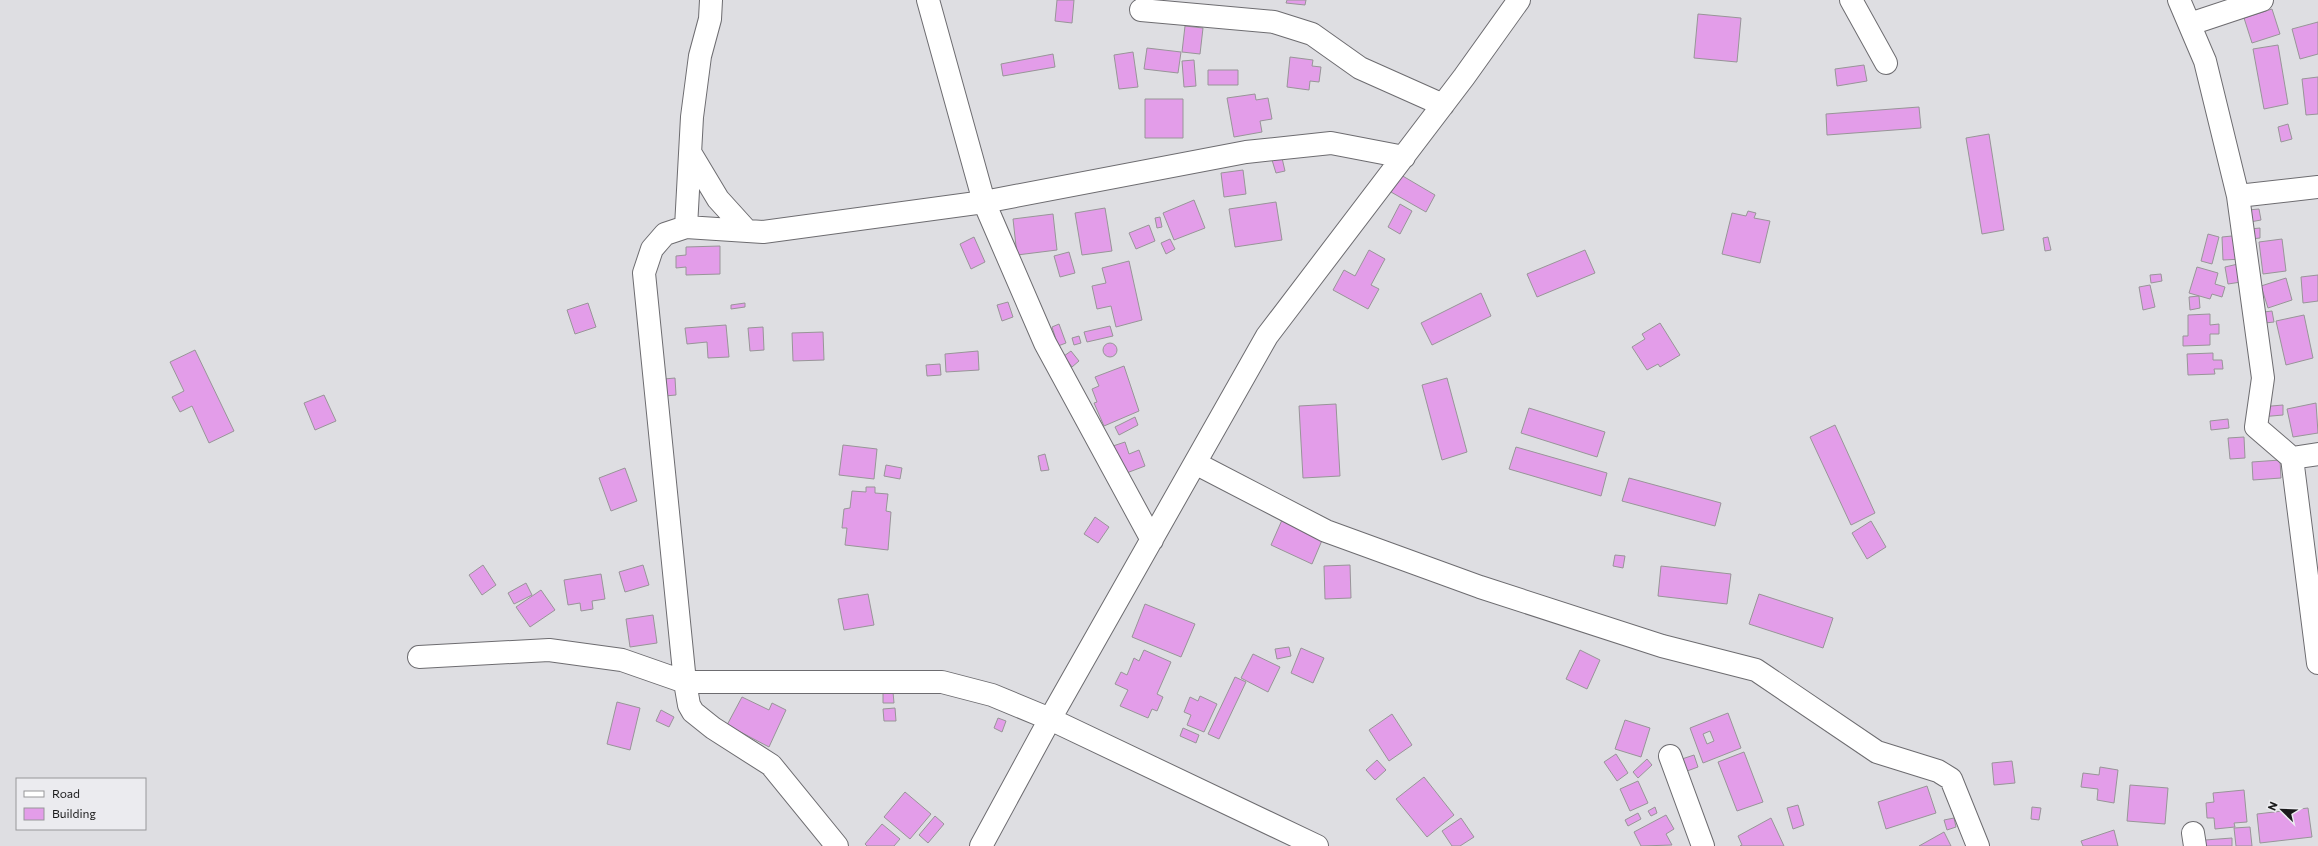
<svg xmlns="http://www.w3.org/2000/svg" width="2318" height="846" font-family="Commissioner,sans-serif">
<rect width="100%" height="100%" fill="#dedee2"/>
<path fill="#e39de9" stroke="#989598" fill-rule="evenodd" d="M1057,0H1074L1072,23L1055,21Z
M1287,0H1306L1305,5L1286,3Z
M2272,9L2280,34L2252,43L2244,18Z
M1698,14L1741,18L1737,62L1694,58Z
M2318,22V54L2300,59L2292,29Z
M1185,26L1203,28L1200,54L1182,52Z
M2278,45L2288,104L2264,109L2253,49Z
M1147,48L1181,52L1178,73L1144,69Z
M1133,52L1138,87L1119,89L1114,55Z
M1053,54L1055,67L1003,76L1001,64Z
M1290,57L1313,60L1312,66L1321,67L1319,82L1310,81L1309,90L1287,87Z
M1194,60L1196,86L1184,87L1182,61Z
M1864,65L1867,81L1837,86L1835,69Z
M1208,70H1238V85H1208Z
M2318,77V114L2306,115L2302,79Z
M1255,94L1256,100L1268,98L1272,119L1260,121L1262,132L1234,137L1227,98Z
M1145,99H1183V138H1145Z
M1919,107L1921,128L1827,135L1826,114Z
M2288,124L2292,139L2281,142L2278,127Z
M1989,134L2004,230L1982,234L1966,138Z
M1282,158L1285,171L1276,173L1272,160Z
M1243,170L1246,194L1224,197L1221,173Z
M1401,175L1435,195L1426,212L1391,192Z
M1194,200L1205,228L1174,240L1163,213Z
M1276,202L1282,240L1235,247L1229,209Z
M1400,204L1412,211L1400,234L1388,227Z
M1105,208L1112,251L1082,255L1075,213Z
M2259,209L2261,220L2250,222L2248,210Z
M1748,211L1756,213L1754,218L1770,221L1760,263L1722,254L1732,213L1746,216Z
M1053,214L1057,250L1017,255L1013,219Z
M1160,217L1162,227L1157,228L1155,218Z
M1149,225L1155,241L1136,249L1129,233Z
M2260,228V238L2251,239L2250,229Z
M2208,234L2219,237L2212,264L2201,261Z
M2242,235L2243,259L2223,260L2222,237Z
M974,237L985,262L971,269L960,244Z
M2048,237L2051,250L2045,251L2043,238Z
M1170,239L1175,249L1166,254L1161,243Z
M2282,239L2286,271L2263,274L2259,242Z
M720,246V274L686,275V267L676,268V256L686,255V247Z
M1369,250L1385,259L1371,285L1379,289L1368,309L1333,290L1344,270L1355,276Z
M1585,250L1595,273L1537,297L1527,274Z
M1069,252L1075,273L1060,277L1054,256Z
M1129,261L1142,320L1116,327L1111,306L1097,309L1092,286L1106,283L1102,268Z
M2238,264L2241,282L2228,284L2225,267Z
M2197,267L2218,273L2215,284L2225,287L2222,297L2212,294L2210,299L2189,293Z
M2161,274L2162,281L2151,283L2150,275Z
M2318,275V301L2303,303L2301,277Z
M2286,278L2292,300L2268,308L2261,286Z
M2150,285L2155,307L2143,310L2139,287Z
M1481,293L1491,316L1432,345L1421,323Z
M2199,296L2200,308L2190,310L2189,297Z
M1008,302L1013,317L1002,321L997,305Z
M588,303L596,327L575,334L567,310Z
M745,303V307L731,309V305Z
M2272,311L2274,322L2265,323L2264,312Z
M2210,314V325L2219,324V334H2210V345L2183,346V336H2188V315Z
M2304,315L2313,358L2286,365L2276,321Z
M1660,323L1680,355L1660,367L1658,364L1647,370L1632,347L1645,339L1642,334Z
M1059,324L1066,343L1058,346L1052,327Z
M726,325L729,357L708,358L707,342L687,344L685,328Z
M1110,326L1113,336L1087,342L1084,332Z
M763,327L764,350L750,351L748,328Z
M823,332L824,360L793,361L792,333Z
M1079,336L1081,343L1074,345L1072,338Z
M1103 350a7 7 0 1 1 14 0a7 7 0 1 1-14 0Z
M195,350L234,431L209,443L192,406L180,412L172,397L184,391L170,362Z
M978,351L979,370L946,372L945,354Z
M1071,351L1079,361L1072,367L1064,356Z
M2213,353V360H2222L2223,369H2214L2215,374L2188,375L2187,354Z
M940,364L941,375L927,376L926,365Z
M1124,366L1139,411L1104,426L1094,403L1097,402L1092,389L1099,386L1095,377Z
M675,378L676,395L665,396L664,379Z
M1447,378L1467,452L1442,460L1422,385Z
M324,395L336,421L315,430L304,403Z
M2316,403L2318,433L2293,437L2287,409Z
M1336,404L1340,476L1303,478L1299,406Z
M2283,405V415L2260,417V407Z
M1529,408L1605,432L1597,457L1521,433Z
M1135,417L1138,425L1119,435L1115,427Z
M2228,419L2229,428L2211,430L2210,421Z
M1835,425L1875,513L1851,525L1810,437Z
M2244,437L2245,458L2230,459L2228,438Z
M1125,442L1129,454L1139,450L1145,466L1124,474L1113,446Z
M843,445L877,449L874,479L839,475Z
M1516,447L1607,473L1601,496L1509,469Z
M1045,454L1049,470L1041,471L1038,456Z
M2280,460L2281,478L2253,480L2252,462Z
M886,465L902,468L900,479L884,476Z
M625,468L637,501L611,511L599,478Z
M1629,478L1721,503L1715,526L1622,501Z
M866,487H875V493L888,494L886,511L891,512L888,550L845,545L847,528H842L844,509L850,508L852,491L866,492Z
M1095,517L1109,527L1098,543L1084,534Z
M1282,520L1323,538L1312,564L1271,545Z
M1871,521L1886,547L1867,559L1852,533Z
M1615,555L1625,556L1623,568L1613,566Z
M483,565L496,585L482,595L469,575Z
M643,565L649,585L625,592L619,572Z
M1350,565L1351,598L1325,599L1324,566Z
M1661,566L1731,574L1727,604L1658,596Z
M601,574L605,599L592,601L593,609L581,611L580,603L568,605L564,580Z
M526,583L532,595L514,604L508,593Z
M541,590L555,610L530,627L516,607Z
M868,594L874,625L844,630L838,599Z
M1759,594L1833,618L1823,648L1749,624Z
M1145,604L1195,624L1181,657L1132,637Z
M653,615L657,643L630,647L626,619Z
M1289,647L1291,656L1277,659L1275,649Z
M1301,648L1324,658L1313,683L1291,673Z
M1144,650L1171,662L1157,694L1163,697L1157,711L1152,709L1148,718L1120,706L1128,690L1115,684L1121,672L1127,675L1134,658L1139,661Z
M1580,650L1600,660L1587,689L1566,679Z
M1253,654L1280,667L1268,692L1241,678Z
M1235,677L1246,682L1219,739L1208,734Z
M883,692H893L894,703H883Z
M1200,696L1217,704L1204,732L1187,725L1191,715L1184,712L1190,697L1198,701Z
M742,697L769,710L772,703L786,710L769,747L727,725Z
M617,702L640,708L630,750L607,744Z
M895,708L896,721H884L883,709Z
M661,710L674,717L669,727L656,721Z
M1728,713L1741,748L1703,763L1690,728ZM1710,731L1714,741L1707,744L1703,734Z
M1392,714L1412,745L1389,761L1369,730Z
M998,718L1006,721L1002,732L994,728Z
M1625,720L1650,728L1641,757L1615,749Z
M1183,728L1199,735L1196,743L1180,736Z
M1744,752L1763,802L1737,811L1718,762Z
M1616,754L1628,773L1617,781L1604,762Z
M1694,755L1698,767L1687,771L1682,759Z
M1647,759L1652,765L1638,778L1633,772Z
M1377,760L1386,770L1375,780L1366,770Z
M2012,761L2015,783L1994,785L1992,763Z
M2100,767L2118,770L2114,803L2097,800L2098,789L2081,787L2083,773L2099,775Z
M1424,777L1454,815L1427,837L1396,799Z
M1638,781L1648,803L1630,811L1620,789Z
M2130,785L2168,788L2165,824L2127,821Z
M1927,786L1936,813L1886,829L1878,802Z
M2244,790L2247,822L2234,823L2235,827L2215,829L2214,818H2207L2206,803L2214,802L2213,793Z
M905,792L931,814L910,839L884,817Z
M1798,805L1804,825L1793,829L1787,808Z
M1655,807L1657,813L1651,816L1648,811Z
M2032,807L2041,808L2039,820L2031,819Z
M2308,808L2312,837L2260,843L2257,814Z
M1638,813L1641,819L1628,826L1625,820Z
M1666,815L1674,829L1666,834L1672,845L1641,846L1634,832Z
M935,816L944,824L928,843L919,835Z
M1461,818L1474,837L1460,846H1452L1442,831Z
M1771,818L1784,846H1740L1742,845L1738,836Z
M1954,818L1956,827L1947,830L1944,820Z
M882,824L900,839L894,846H867L865,844Z
M2250,827L2252,846H2236L2234,828Z
M2114,830L2118,846H2083L2081,841Z
M1944,832L1951,846H1919Z
M2232,838V846H2205V840Z"/>
<g fill="none" stroke-linecap="round" stroke-linejoin="round">
<defs>
<path id="minor" d="M928,0L984,202L1045,343L1152,540
M1851,0L1886,63
M2179,0L2205,61L2238,196L2263,378L2256,427L2292,458L2318,663
M1141,10L1274,22L1312,34L1360,68L1443,105
M2190,24L2262,0
M691,154L718,199L747,231
M2238,196L2318,187
M686,227L692,117L700,56L710,19L711,0
M2292,458L2318,454
M1195,463L1326,531L1480,587L1662,646L1756,670L1877,752L1938,771L1951,779L1978,846
M419,657L549,650L622,660L685,682H942L992,695L1050,719L1317,846
M1670,756L1703,846
M2193,833L2195,846
M837,846L771,765L713,728L693,712L689,705L685,682L644,273L652,249L665,234L686,227L763,232L984,202L1246,152L1331,143L1404,157
M981,846L1050,719L1267,336L1464,77L1519,0"/>
</defs>
<use href="#minor" stroke="#6d6c70" stroke-width="24"/>
<use href="#minor" stroke="#fff" stroke-width="22"/>
</g>
<rect x="16" y="778" width="130" height="52" fill="#ebebef" stroke="#97979a"/>
<rect x="24" y="791" width="20" height="6" fill="#ffffff" stroke="#97979a"/>
<text x="52" y="798" font-size="12" fill="#1a1a1b">Road</text>
<rect x="24" y="808" width="20" height="12" fill="#e39de9" stroke="#97979a"/>
<text x="52" y="818" font-size="12" fill="#1a1a1b">Building</text>
<g transform="translate(2282 810) rotate(293)" stroke="#ebebef" stroke-width="3" paint-order="stroke">
<path d="M0-3L7 15L0 10L-7 15Z" fill="#1a1a1b"/>
<text y="-6" font-size="11" font-weight="bold" text-anchor="middle" fill="#1a1a1b">N</text>
</g>
</svg>
